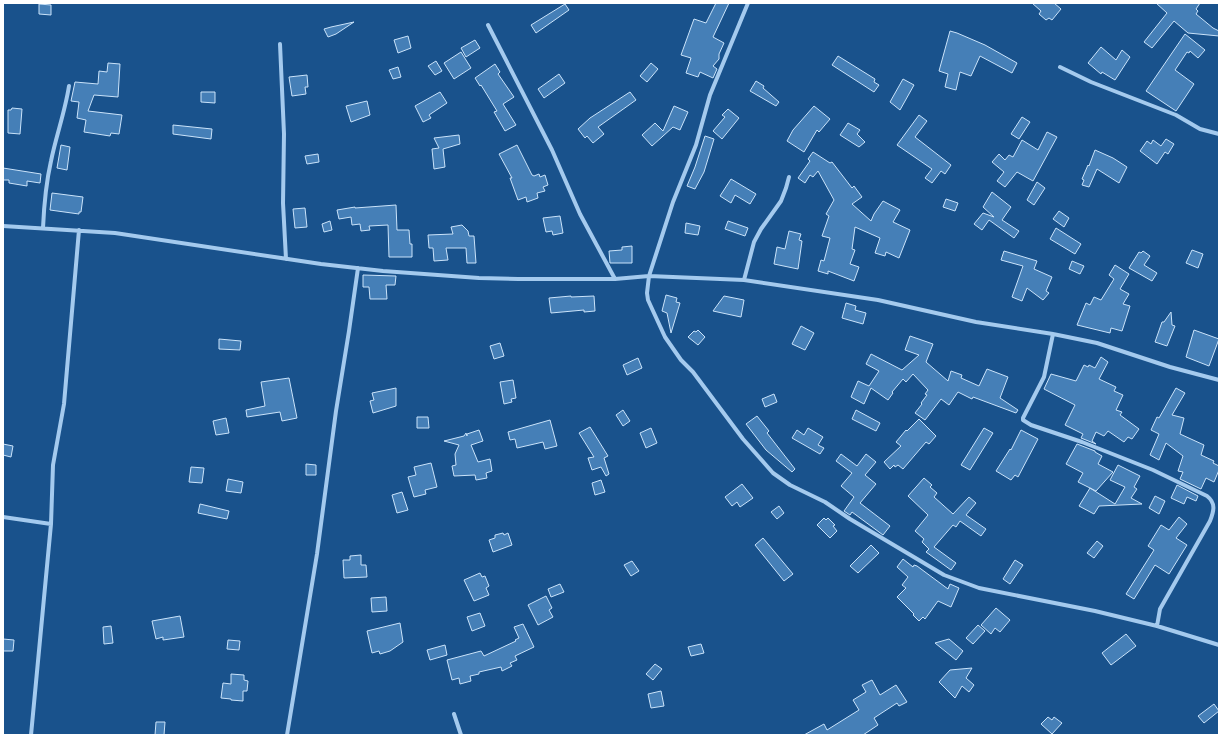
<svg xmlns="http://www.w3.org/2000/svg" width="1222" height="738" font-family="'Work Sans',sans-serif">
<rect width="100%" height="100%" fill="#19528c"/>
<path fill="#457fb7" stroke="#cae3fa" d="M716,3H729L713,37L724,43L719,54V59L713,66L717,69L713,78L700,72L698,77L686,73L691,58L681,55L694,19L706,23Z
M1032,3H1054L1061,9L1052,20L1049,18L1046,20L1039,14L1041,11Z
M1156,3H1200L1196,9L1198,11L1196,14L1213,28L1219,31V36L1188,33L1174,21L1152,48L1144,42L1167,13Z
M39,4L51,5V15L39,14Z
M565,4L569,10L536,33L531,25Z
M354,22L336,34L328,37L324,29L331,27Z
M950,31L957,33L985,45L1017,63L1012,73L980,56L971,76L960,72L956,90L945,87L948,74L939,71Z
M1185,34L1205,50L1198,58L1190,51L1189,53L1187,52L1175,70L1194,84L1176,111L1146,91Z
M408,36L411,48L398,53L394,40Z
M475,40L480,48L466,57L461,48Z
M1101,47L1116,60L1122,50L1130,57L1115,80L1102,72L1101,74L1088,63Z
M461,52L471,68L454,79L444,63Z
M838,56L875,79L874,82L879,85L874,92L832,65Z
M436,61L442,71L435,75L428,66Z
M108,63L120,64L118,97L94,95L88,111L122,115L119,134L111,133L110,136L84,132L86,120L77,118L79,102L71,101L75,82L98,84L99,71L107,72Z
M651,63L658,69L647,82L640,76Z
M495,64L500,72L498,74L514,97L503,104L516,125L505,131L494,112L497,111L481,85L480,86L475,78Z
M398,67L401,77L393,79L389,70Z
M559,74L565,83L544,98L538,89Z
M307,75L308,87H305L306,94L292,96L289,77Z
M903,79L914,85L900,110L890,102Z
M756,81L764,86L763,88L779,102L776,106L750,91Z
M201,92H215V103L201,102Z
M440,92L447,103L429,115L431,118L423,122L415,106Z
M630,92L636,100L598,127L604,134L593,143L587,136L585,138L578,129L590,118Z
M367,101L370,115L351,122L346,106Z
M674,106L688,112L680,130L673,127L652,146L642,135L655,123L663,131Z
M814,106L830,119L819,132L817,130L804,152L787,141L793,130Z
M12,108L22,109L20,134L8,133V110H11Z
M728,109L739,118L722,139L713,131L725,117L722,115Z
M919,115L927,121L915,137L951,165L945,174L941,171L932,183L925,178L932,169L897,145Z
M1022,117L1030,122L1019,139L1011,134Z
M848,123L860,130L857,134L865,142L859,147L840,135Z
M173,125L212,129L211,139L173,134Z
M1047,132L1057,137L1033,181L1017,172L1005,187L997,181L1004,172L992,162L999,154L1005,160L1009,155L1013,157L1022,140L1038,150Z
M459,135L460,144L443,149L445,167L434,169L432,149L439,148L434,138Z
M705,136L714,139L704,172L695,189L687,186L695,167Z
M1166,139L1174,144L1168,154L1165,152L1157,164L1140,151L1147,141L1151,144L1153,140L1161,146Z
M61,145L70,147L67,170L57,168Z
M517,145L532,175L534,176L539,174L540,177L545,175L548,185L543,187L545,191L537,193L538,198L527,202L526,197L518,200L510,178H512L499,154Z
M1095,150L1113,158L1127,167L1119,183L1097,169L1089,187L1082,185L1084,180L1082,179L1088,165L1089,166Z
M813,152L830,163L832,162L852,188L854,186L862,197L852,204L871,221L874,214L883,201L900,210L893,222L910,230L899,258L886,252L885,256L875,253L880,238L855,227L852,249L855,250L850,264L859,267L854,281L828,271V274L818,271L821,260L824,261L830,238L822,236L829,216L826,214L834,200L818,171L813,177L810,175L805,183L798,178L810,161L808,159Z
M318,154L319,162L307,164L305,156Z
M3,168L41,174L40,183L27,181V186L9,183V180H3Z
M731,179L756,194L750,204L735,195L731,203L720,196Z
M1037,182L1045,188L1034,205L1027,200Z
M992,192L1011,207L1002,220L1019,231L1014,238L989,220L982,230L974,224L983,213L994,217L983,207Z
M52,193L83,197L81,212H79V214L50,210Z
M946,199L958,203L955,211L943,207Z
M396,205L397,230H409L410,244H412V257H389L388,225L369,226L370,230L361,231L360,224L352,225L351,217L339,219L337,210L355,207V208Z
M305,208L307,227L295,228L293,209Z
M1059,211L1069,218L1064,227L1053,219Z
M560,216L563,233L553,235L552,231L546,232L543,218Z
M330,221L332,230L324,232L322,224Z
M728,221L748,228L745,236L725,229Z
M686,223L700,226L698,235L685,233Z
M462,225L468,231L469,236H474L476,263H467L466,248H446L448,260L434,261L433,248H429L428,235L453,234L451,227Z
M1056,228L1081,244L1075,254L1050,239Z
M789,231L801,234L799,240L802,241L798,269L774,264L777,247L785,249Z
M632,246V263H610L609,251L622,250V247Z
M1192,250L1203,254L1198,268L1186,263Z
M1004,251L1037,261L1034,269L1052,277L1046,291L1049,293L1043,300L1027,288L1022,301L1012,297L1023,266L1001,260Z
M1143,251L1150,256L1144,265L1157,273L1152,281L1129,268L1139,252L1141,253Z
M1072,261L1084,266L1080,274L1069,269Z
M1115,265L1129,274L1120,289L1129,294L1123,304L1130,306L1122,331L1111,328L1110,333L1077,325L1086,303L1090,305L1094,297L1101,300L1114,279L1109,275Z
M363,275L396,276L395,285H386L387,299H370L369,287H363Z
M666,295L677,298L676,302L680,303L671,333L667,313L662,311Z
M571,296V297L594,296L595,311L584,312V310L551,313L549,298Z
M724,296L744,300L741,317L713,311Z
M846,303L856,306L855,310L866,313L863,324L842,318Z
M1171,312L1172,325L1175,326L1167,346L1155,342L1162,322H1164Z
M801,326L814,333L805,350L792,344Z
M698,330L705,337L698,345L688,337L694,331L696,332Z
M1194,330L1219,339L1209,366L1186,357Z
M910,336L933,344L926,362L948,381L951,371L962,375L961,378L979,386L987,369L1008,377L1000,398L1018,410L1016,413L973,397L972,399L958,392L949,405L941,399L925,420L915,413L922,404L921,403L927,395L925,394L928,390L913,374L906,382L903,379L892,392L893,393L888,400L871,388L864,404L851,397L858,381L869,386L879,371L866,364L871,354L902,370L919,355L905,350Z
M219,339L241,341L240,350L219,349Z
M500,343L504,356L494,359L490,346Z
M1101,357L1108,362L1099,379L1116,387L1114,391L1123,395L1116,410L1122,412L1120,415L1139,429L1132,439L1128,437L1124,442L1108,431L1104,436L1096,432L1092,441L1096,444L1081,438L1083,434L1065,425L1075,405L1044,389L1051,374L1076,381L1084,365L1088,367L1089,365L1095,368Z
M638,358L642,368L627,375L623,365Z
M289,378L297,418L282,421L280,412L247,417L246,410L265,406L261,382Z
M513,380L516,398L511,399L512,402L504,404L500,382Z
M396,388V406L373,413L370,401L374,400L372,393Z
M1176,388L1185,393L1172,415L1184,418L1180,434L1204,445L1201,455L1214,461L1213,463L1219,466V470L1214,482L1206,478L1201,489L1180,479L1183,472L1178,471L1183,456L1166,443L1159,460L1150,455L1159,434L1151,430L1157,417L1159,418Z
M774,394L777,402L765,407L762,399Z
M623,410L630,421L623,426L616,415Z
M856,410L880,423L876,431L852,419Z
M757,416L769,431L767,433L795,469L792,472L766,450L746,424Z
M417,417H428L429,428H417Z
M226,418L229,433L216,435L213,421Z
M919,419L936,436L929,444L926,442L903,469L898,465L895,467L894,465L890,469L884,462L901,446L896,442L906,430L907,431Z
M550,420L557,446L545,449L543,442L517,448L515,439L510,440L508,432Z
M590,427L608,456L604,458L609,474L606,476L601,467L592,470L588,458L594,457L579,433Z
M651,428L657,443L646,448L640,433Z
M808,428L823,437L818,445L824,448L820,454L792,438L797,430L804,435Z
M984,428L993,433L970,470L961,465Z
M479,430L483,441L471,445L478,462L490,459L492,471L486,473L487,478L476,480L475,475L454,476L452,466L456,465L455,454L459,445L444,441L464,436L466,433L467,436V434Z
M1021,430L1038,439L1018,477L1015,475L1011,480L996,471L1010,449L1011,450Z
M3,444L13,446L11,457L3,455Z
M1077,444L1095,451V452L1102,456L1098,464L1113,472L1096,491L1078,482L1083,473L1066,464Z
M841,454L857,466L866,454L876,462L865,475L876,484L860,503L890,526L883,535L852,512L850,515L844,511L854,497L841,486L852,473L836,461Z
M431,463L437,487L425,490L426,494L414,497L408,477L416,475L414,467Z
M306,464L316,465V475H306Z
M1118,465L1140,476L1134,487L1137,489L1131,498L1142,504L1099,506L1094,514L1079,506L1090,488L1115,504L1125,487L1110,480Z
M191,467L204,468L202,483L189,482Z
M924,478L932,485L930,487L937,493L934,497L953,514L969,497L976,503L966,515L986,529L981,536L960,521L956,527L953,525L934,547L956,563L951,570L926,552L929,549L922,542L924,539L915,531L928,515L908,496Z
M228,479L243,482L241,493L226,491Z
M601,480L605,492L595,495L592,483Z
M742,484L753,498L740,507L737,502L732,506L725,497Z
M1177,485L1198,496L1196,501L1187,497L1184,504L1171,498Z
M402,492L408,510L397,513L392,495Z
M1155,496L1165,501L1159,514L1149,508Z
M200,504L229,511L227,519L198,513Z
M779,506L784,513L777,519L771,512Z
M1179,517L1187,524L1176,538L1187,545L1169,574L1155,565L1134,599L1126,594L1154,550L1148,546L1161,525L1169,530Z
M824,518L826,520L828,518L835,525L833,526L837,531L830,538L817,525Z
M503,533L504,535L508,533L512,545L493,552L489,540L495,538V535Z
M763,538L793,574L784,581L755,545Z
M1097,541L1103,546L1094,558L1087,553Z
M871,545L879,553L858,573L850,566Z
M361,555V565H366L367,577L344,578L343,560H350V556Z
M903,559L913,567L914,565L917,566L948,589L950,584L959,588L951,607L938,601L925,619L923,617L919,621L913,615L914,614L897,597L906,588L902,585L908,577L897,567Z
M1015,560L1023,565L1010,584L1003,579Z
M632,561L639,571L631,576L624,565Z
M480,573L482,577L485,576L489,586L486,588L489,595L474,601L464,580Z
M560,584L564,592L551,597L548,589Z
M546,596L552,608L549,610L553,617L538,625L528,605Z
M386,597L387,611L372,612L371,598Z
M996,608L1010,620L1000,632L995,628L991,634L981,625Z
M480,613L485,626L472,631L467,617Z
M180,616L184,637L163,640V637L156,639L152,621Z
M400,623L403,642L390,651L380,654L379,651L372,653L367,631Z
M523,624L534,647L515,656L517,660L510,663L512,666L502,671L501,667L479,672V674L470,676L471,681L460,684L459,678L452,680L447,660L481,651L484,656L516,641L515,640L519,638L514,627Z
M978,625L985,631L973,644L966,638Z
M111,626L113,643L104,644L103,627Z
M1126,634L1136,646L1111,665L1102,653Z
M3,639L14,640L13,651H3Z
M949,639L963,651L956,660L935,643Z
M228,640L240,641L239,650L227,649Z
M701,644L704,653L691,656L688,647Z
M445,645L447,655L430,660L427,650Z
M655,664L662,669L653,680L646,674Z
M972,668L966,678L974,685L969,692L962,686L955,698L939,682L950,670Z
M231,674L244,675V680L248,681L247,691H243V701L231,700V699L221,698L223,683L231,684Z
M872,680L880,695L896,685L907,702L899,706L897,703L874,718L878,725L863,735H804L824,724L827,730L859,710L853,700L866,692L862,685Z
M661,691L664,706L651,708L648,694Z
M1214,704L1219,711L1204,723L1198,716Z
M1048,717L1052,720L1054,717L1062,723L1052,734L1041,724Z
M156,722H165L164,735H155Z"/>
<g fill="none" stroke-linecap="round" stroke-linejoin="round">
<path stroke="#a4caee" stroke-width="4" d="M748,3L710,95L696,145L673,202L649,276L647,293L648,300L665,337L681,360L693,372L743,439L773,473L790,485L825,502L850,519L944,575L979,588L1095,611L1157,626L1219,645
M488,25L552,150L580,214L615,279
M280,44L284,134L283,203L286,259
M1060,67L1091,82L1176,115L1200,129L1219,134
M3,226L115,233L321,264L383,271L479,278L518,279H615L649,276L744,280L878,300L976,322L1053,334L1097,343L1170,367L1219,380
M43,228C44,205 46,183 51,161C56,136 65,112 69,86
M744,280L754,242L761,229L781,201L786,188L789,177
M1053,334L1044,377L1023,418V420L1031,425L1082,442L1153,470L1207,496C1216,503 1214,511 1210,521L1160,609L1157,626
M3,517L51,524
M454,714L461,735
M31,735L51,524L53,465L64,404L79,230
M287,735L317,554L336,411L349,331L358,268"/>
</g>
<rect width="1222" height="738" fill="none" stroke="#ffffff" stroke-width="8"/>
</svg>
